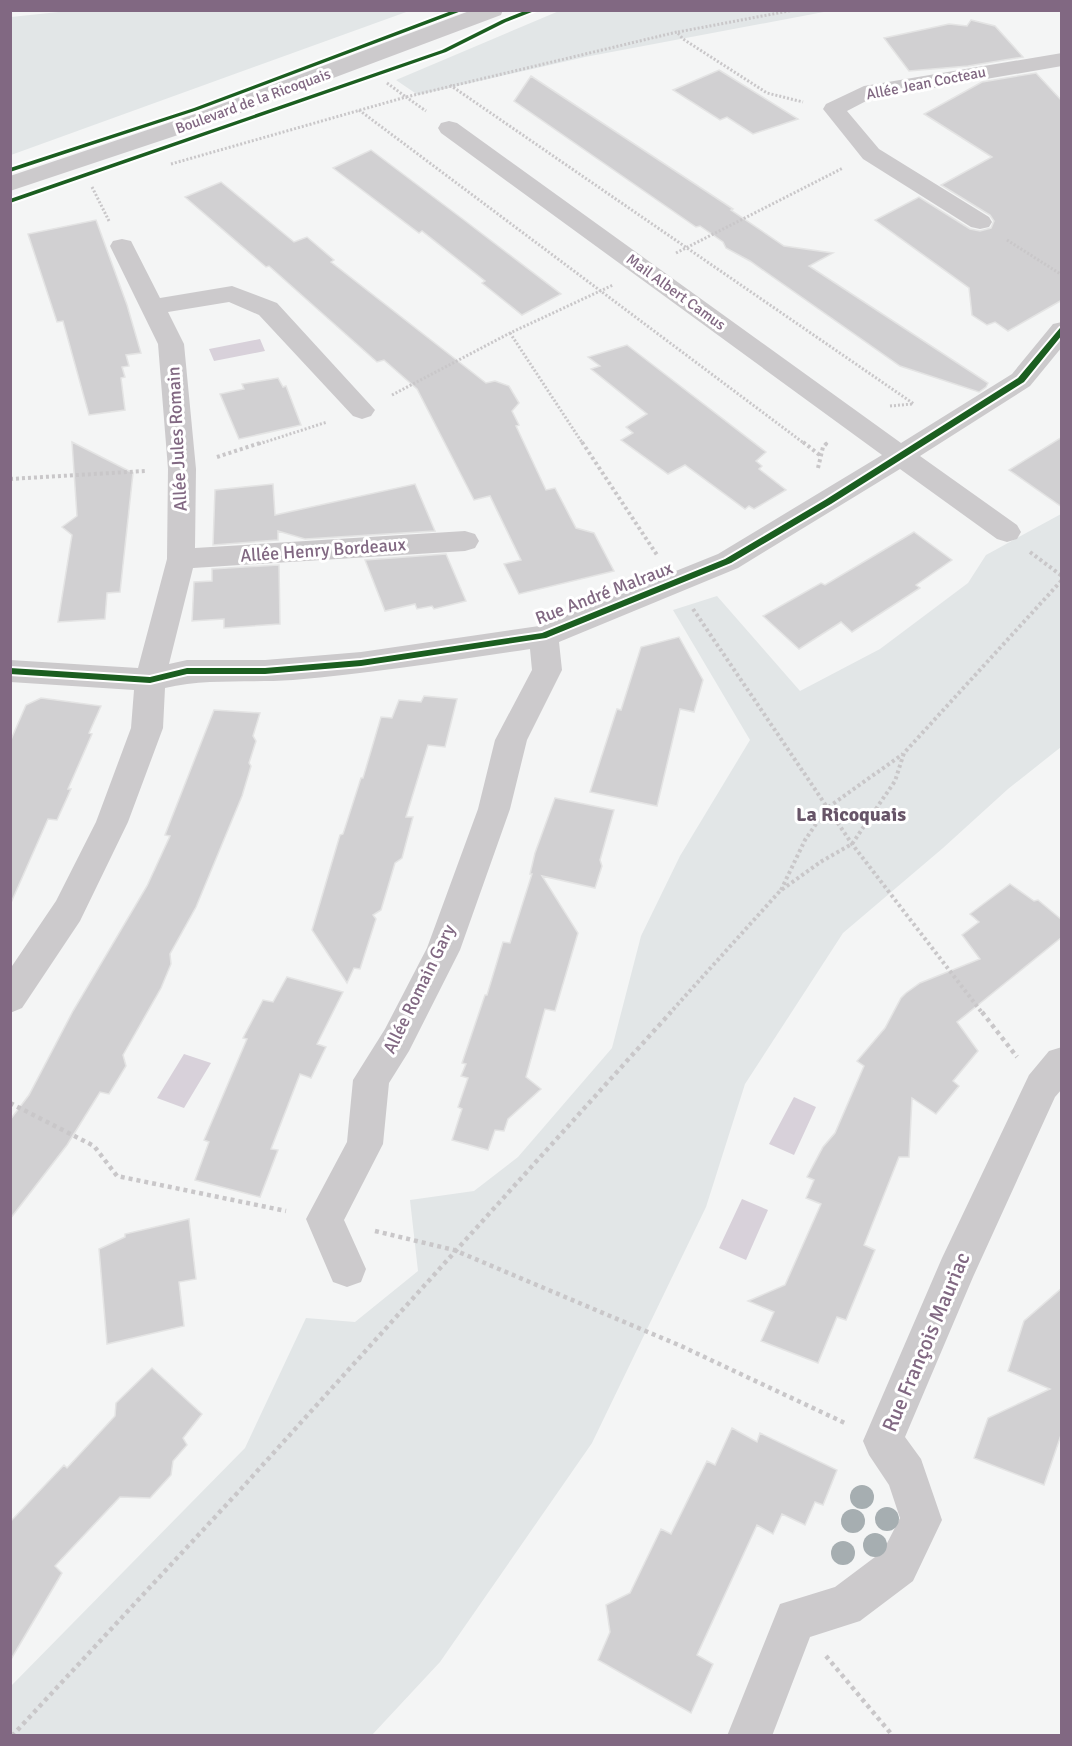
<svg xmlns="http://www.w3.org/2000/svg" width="1072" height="1746" font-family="Signika,sans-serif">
<rect width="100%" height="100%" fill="#f4f5f5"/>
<path fill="#e2e6e7" d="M68,11V10L409,11L11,155V17Z
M559,11V10L829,11L585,57L418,95L396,80Z
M1061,514V747L1008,789L943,848L843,933L745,1084L706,1207L592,1443L440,1662L372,1735H11L10,1687L245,1448L306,1318L355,1322L418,1271L410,1200L474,1191L518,1157L612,1048L641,936L680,856L750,740L673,610L717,596L800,691L880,649L968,583L986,555Z"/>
<path fill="#d8d1da" d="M260,339L265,351L214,361L209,349Z
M184,1054L211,1063L184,1108L157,1098Z
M794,1097L816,1107L794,1155L769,1144Z
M742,1199L768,1210L746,1260L719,1248Z"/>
<path fill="#d1d0d2" stroke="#e4e4e4" stroke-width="1.5" d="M971,20L995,26L1023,57L968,66L909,71L884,38L949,24L967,26Z
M719,70L798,119L753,134L727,117L720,120L673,90Z
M1036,73L1062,101V300L1008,331L995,322L987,325L972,315L969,288L875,220L919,197L970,229L980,231L991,228L994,221L990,215L941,185L992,157L924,114L982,82Z
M531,76L733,209L731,210L784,246L833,253L809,266L988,383L986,387L979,392L900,366L750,261L726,248L723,242L700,226L696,227L514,101Z
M371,150L464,220L561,294L522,315L482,283L485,281L422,231L419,233L333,168Z
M221,182L294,242L307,237L334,260L331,262L486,383L495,381L509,386L519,403L512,411L519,425L516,426L546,490L555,488L576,528L594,533L614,571L519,594L504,564L521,560L490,496L474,500L417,389L384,360L377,362L269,266L266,267L185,197Z
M96,220L127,305L141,353L126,355L129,366L122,367L125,377L121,378L125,410L89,415L63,321L57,322L28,234Z
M627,345L766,452L756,461L762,466L759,469L786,490L754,509L749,506L745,509L685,465L668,474L621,440L633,433L626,427L647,414L591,369L600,366L588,357Z
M278,378L283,387L286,386L301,425L239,439L220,394L244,389L242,384Z
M1062,437V507L1009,470Z
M72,442L133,473L120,592L107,593L105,619L58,622L72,535L62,527L77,516Z
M273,484L275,515L415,484L435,531L305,539L278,531V540L213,545L215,490Z
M914,532L952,560L916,585L920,588L852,632L841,622L799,649L763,616L821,583L825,585Z
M446,554L466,601L434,609L432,606L417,609L415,604L385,611L365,560Z
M279,565L280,624L224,628V619L192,621L194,582L212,581V569Z
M679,637L703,680L694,712L680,709L657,806L590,792L617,709L621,710L641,647Z
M424,696L457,699L445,747L428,745L406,817H413L402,858L395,863L381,910L373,915L376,919L360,969L354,968L347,983L312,930L340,835L343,834L361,778H363L381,717L392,718L399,700L421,702Z
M41,698L101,706L89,733L92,734L68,789H71L57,820L48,819L10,905V742L26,705Z
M214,710L260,713L253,736L256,741L249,763L251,766L242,796L196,907L170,954L171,964L161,988L123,1055L126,1066L109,1094L100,1092L67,1145L10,1219V1120L29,1095L73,1011L147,886L170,836L165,835Z
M555,798L614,810L600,860L602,866L595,888L542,876L578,933L555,1011L545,1009L526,1077L541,1089L508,1119L504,1131L495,1130L488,1150L452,1140L462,1109L458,1107L468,1078L461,1076L466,1064L462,1063L485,995H487L503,942L510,943L532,874H530L535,853Z
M1010,884L1034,901L1038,900L1062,920V937L957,1022L978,1051L953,1081L959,1086L936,1114L912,1098L909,1157H899L864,1245L875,1250L846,1320L837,1317L818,1363L761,1341L774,1312L748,1301L785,1285L821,1204L806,1198L814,1180L807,1177L823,1147L835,1133L864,1066L857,1061L885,1028L901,998L906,993L920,983L980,959L962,935L979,922L970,914Z
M287,977L343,992L317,1044L326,1047L311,1078L300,1074L271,1149L278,1150L260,1197L195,1180L209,1142L204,1140L247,1039L243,1038L263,1000L273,1002Z
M189,1219L196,1279L179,1282L184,1326L107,1344L99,1249L125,1237V1234Z
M1062,1288V1432L1044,1485L974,1458L988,1418L1050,1389L1008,1371L1024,1321Z
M152,1368L202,1414L183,1438L187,1445L173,1461L171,1475L150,1498L120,1497L55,1566L62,1573L10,1661V1522L64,1465L67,1468L115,1416L116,1403Z
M732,1428L757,1442L760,1433L837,1470L823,1505L815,1502L805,1525L782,1514L773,1534L757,1525L697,1655L713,1664L691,1713L598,1660L610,1632L606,1605L630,1593L661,1529L671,1534L707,1461L715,1465Z"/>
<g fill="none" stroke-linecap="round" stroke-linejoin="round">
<path stroke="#c9c7c9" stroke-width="3" stroke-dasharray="2 2" stroke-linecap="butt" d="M524,14L534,10
M678,32L794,10
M387,83L406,97L677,32L683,39L767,93L803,102
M450,85L914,404
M359,110L805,444
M171,164L406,97L426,111
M92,187L109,221
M1007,240L1062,275
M676,253L843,168
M510,333L583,444
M392,395L510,333L613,285
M890,406L912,404
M259,444L327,422
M826,444L828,442"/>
<path stroke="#c9c7c9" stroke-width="4" stroke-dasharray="3 3" stroke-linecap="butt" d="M582,442L657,555
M803,442L821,456
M217,457L263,442
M818,468L823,447L828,442
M10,479L145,471
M1030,552L1062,576
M693,609L852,844L983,1014
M781,890L805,840L827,808L903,754
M669,1014L780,891L822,861L852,844L895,781L904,753L1062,580"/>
<path stroke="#c9c7c9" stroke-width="4.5" stroke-dasharray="4 4" stroke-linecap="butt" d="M982,1012L1017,1057
M10,1103L94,1146L117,1176L286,1211
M375,1231L454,1250L681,1346L847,1424
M826,1656L893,1736
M12,1736L241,1489L671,1012"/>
<path fill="#cccacc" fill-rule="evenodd" d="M1062,53V66L870,99L847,111L879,149L989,217L992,222L989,227L980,229L971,227L863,159L823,109L826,104L864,86Z
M449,121L457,123L901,443L1012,374L1053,324L1062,322V347L1030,386L920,456L1017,525L1021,532L1017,539L1007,542L997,539L900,469L738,568L559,642L562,670L527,740L510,809L460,950L409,1051L389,1083L383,1144L344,1220L366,1269L361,1282L347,1287L333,1282L306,1219L347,1142L353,1080L385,1029L427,948L478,809L495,740L532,670L530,649C451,661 372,673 293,680C250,683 206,678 165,688L163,728L128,822L80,921L22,1008L10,1013V969L56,901L96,822L131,728L134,690L10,682V660L138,668L167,559L168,469L158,344L110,246L113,241L122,239L131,241L160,298L232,286L277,303L375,410L371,416L362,419L353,416L259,315L229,302L168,312L184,344L196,469L195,548L465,531L475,534L479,541L475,548L465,551L193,568L169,664L187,660H265L361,652L539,626L718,554L882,455L441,133L438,128L441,123Z
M1062,1047V1089L1055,1097L973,1277L905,1437L921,1459L942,1520L913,1581L860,1621L810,1637L772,1736H727L780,1604L835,1587L883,1551L900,1518L889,1485L869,1455L863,1441L942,1258L1029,1075L1049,1051Z"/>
<path fill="#cccacc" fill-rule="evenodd" d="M472,10H503L501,15L211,124L10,191V176L195,114Z"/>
<defs>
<path id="cycleway" d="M454,10H464L198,110L10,172V168L194,108Z
M527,10H537L506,22L446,52L10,203V199L442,50L502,20Z
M1060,328H1062V335L1024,382L831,504L731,563L546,638L361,666L265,674H187L150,683L10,674V668L150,677L187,668H265L361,660L542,633L725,559L825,500L1018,378Z"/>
</defs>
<use href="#cycleway" stroke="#fff" stroke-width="4"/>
<use href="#cycleway" fill="#1b5e20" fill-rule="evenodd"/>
</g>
<g fill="#a6aeb1">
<circle cx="862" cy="1497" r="12"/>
<circle cx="887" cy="1519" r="12"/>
<circle cx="853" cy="1521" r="12"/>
<circle cx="875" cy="1545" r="12"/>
<circle cx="843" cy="1553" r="12"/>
</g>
<g text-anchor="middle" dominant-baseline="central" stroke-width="6" stroke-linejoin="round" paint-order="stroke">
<g font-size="15" fill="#816882" stroke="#fff">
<text transform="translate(926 83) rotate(-11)">Allée Jean Cocteau</text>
<text transform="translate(253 101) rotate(-20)">Boulevard de la Ricoquais</text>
<text transform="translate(676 292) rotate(36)">Mail Albert Camus</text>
</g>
<g font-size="18" fill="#816882" stroke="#fff">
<text transform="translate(177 439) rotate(-93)">Allée Jules Romain</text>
<text transform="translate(323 550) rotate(-4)">Allée Henry Bordeaux</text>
<text transform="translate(604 593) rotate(-21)">Rue André Malraux</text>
<text transform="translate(419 989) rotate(-64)">Allée Romain Gary</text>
</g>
<g font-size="20" font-weight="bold" fill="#675568" stroke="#fff">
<text x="851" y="814">La Ricoquais</text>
</g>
<g font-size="21" fill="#816882" stroke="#fff">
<text transform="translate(926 1342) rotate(-67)">Rue François Mauriac</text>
</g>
</g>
<rect width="1072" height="1746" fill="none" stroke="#816882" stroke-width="24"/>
</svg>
